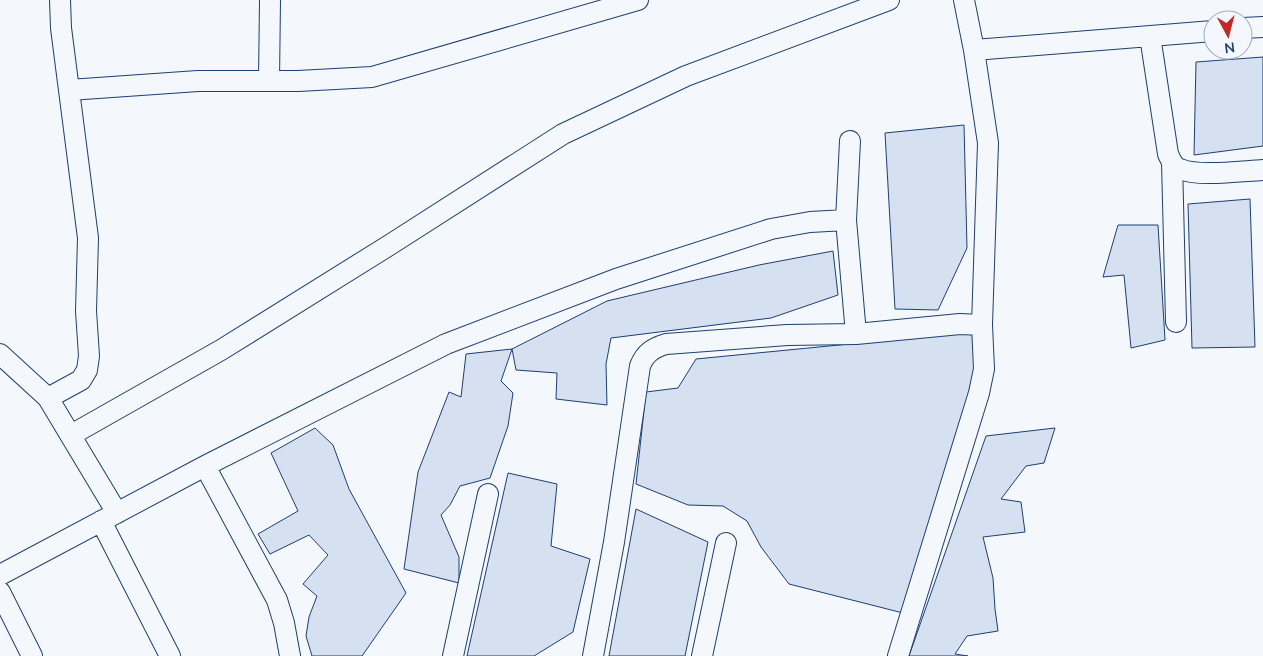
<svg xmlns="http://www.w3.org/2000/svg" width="1263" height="656" font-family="'Nunito Sans',sans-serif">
<rect width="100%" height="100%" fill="#f4f7fb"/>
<path fill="#d5e0f0" stroke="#1d3f73" d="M1263,57V146L1194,155L1196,62Z
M964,125L967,248L938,310L895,309L885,133Z
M1250,199L1255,347L1192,348L1188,204Z
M1118,225H1158L1165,340L1131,348L1124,275L1103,277Z
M833,251L838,295L771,318L611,338L606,364L607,405L556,399L557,373L516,370L512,349L607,301L759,265Z
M972,332L975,376L903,613L789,584L761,547L747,521L723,506L688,505L636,484L646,392L678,388L696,359Z
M512,349L501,381L513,393L508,426L490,478L460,486L450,505L441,515L459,557V583L404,569L418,472L449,392L461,397L466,354Z
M315,428L333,445L349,489L406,593L362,656H312L306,636L309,617L317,596L303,584L328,555L309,535L270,554L258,534L298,511L271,453Z
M1055,428L1044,463L1026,466L1001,499L1021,502L1025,532L983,537L993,578L995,609L998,631L967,636L955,654L968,656H909L986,436Z
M508,473L557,484L551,546L590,559L573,632L534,656H467Z
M636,509L708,542L685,656H609Z"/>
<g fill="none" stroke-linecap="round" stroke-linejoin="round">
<defs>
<path id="minor" d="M1243,28L1263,27
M1150,36L1168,154C1171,160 1173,167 1180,169C1198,177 1242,171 1263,170
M974,50L1213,31
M269,81L270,0
M69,90L198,81H298L372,77L638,0
M1172,162L1176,322
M846,220L850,141
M0,354L48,398L117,513
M48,398L81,380L87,370L89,356L86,311L88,238L61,28L60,0
M71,435L221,350L388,246L563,134L686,76L889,0
M205,466L277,600L284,623L290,656
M101,521L170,656
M0,575L205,466L446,344L616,279L771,229L810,222L846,220L856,334
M0,592L32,656
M453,656L488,494
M593,656L614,542L640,366C645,353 653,348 666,344L787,335L856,334L960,324L982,325L988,143L974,50L964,0
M702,656L726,543
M898,656L979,393L984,369L982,325"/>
</defs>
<use href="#minor" stroke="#1d3f73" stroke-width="22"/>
<use href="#minor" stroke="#f4f7fb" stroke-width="20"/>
</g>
<g transform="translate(1228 35) rotate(173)"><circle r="24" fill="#f4f7fb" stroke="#9eadc5"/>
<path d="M0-4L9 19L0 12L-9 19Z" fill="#c62828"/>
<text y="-8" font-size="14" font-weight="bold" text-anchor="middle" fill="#1d3f73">N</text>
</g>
</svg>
